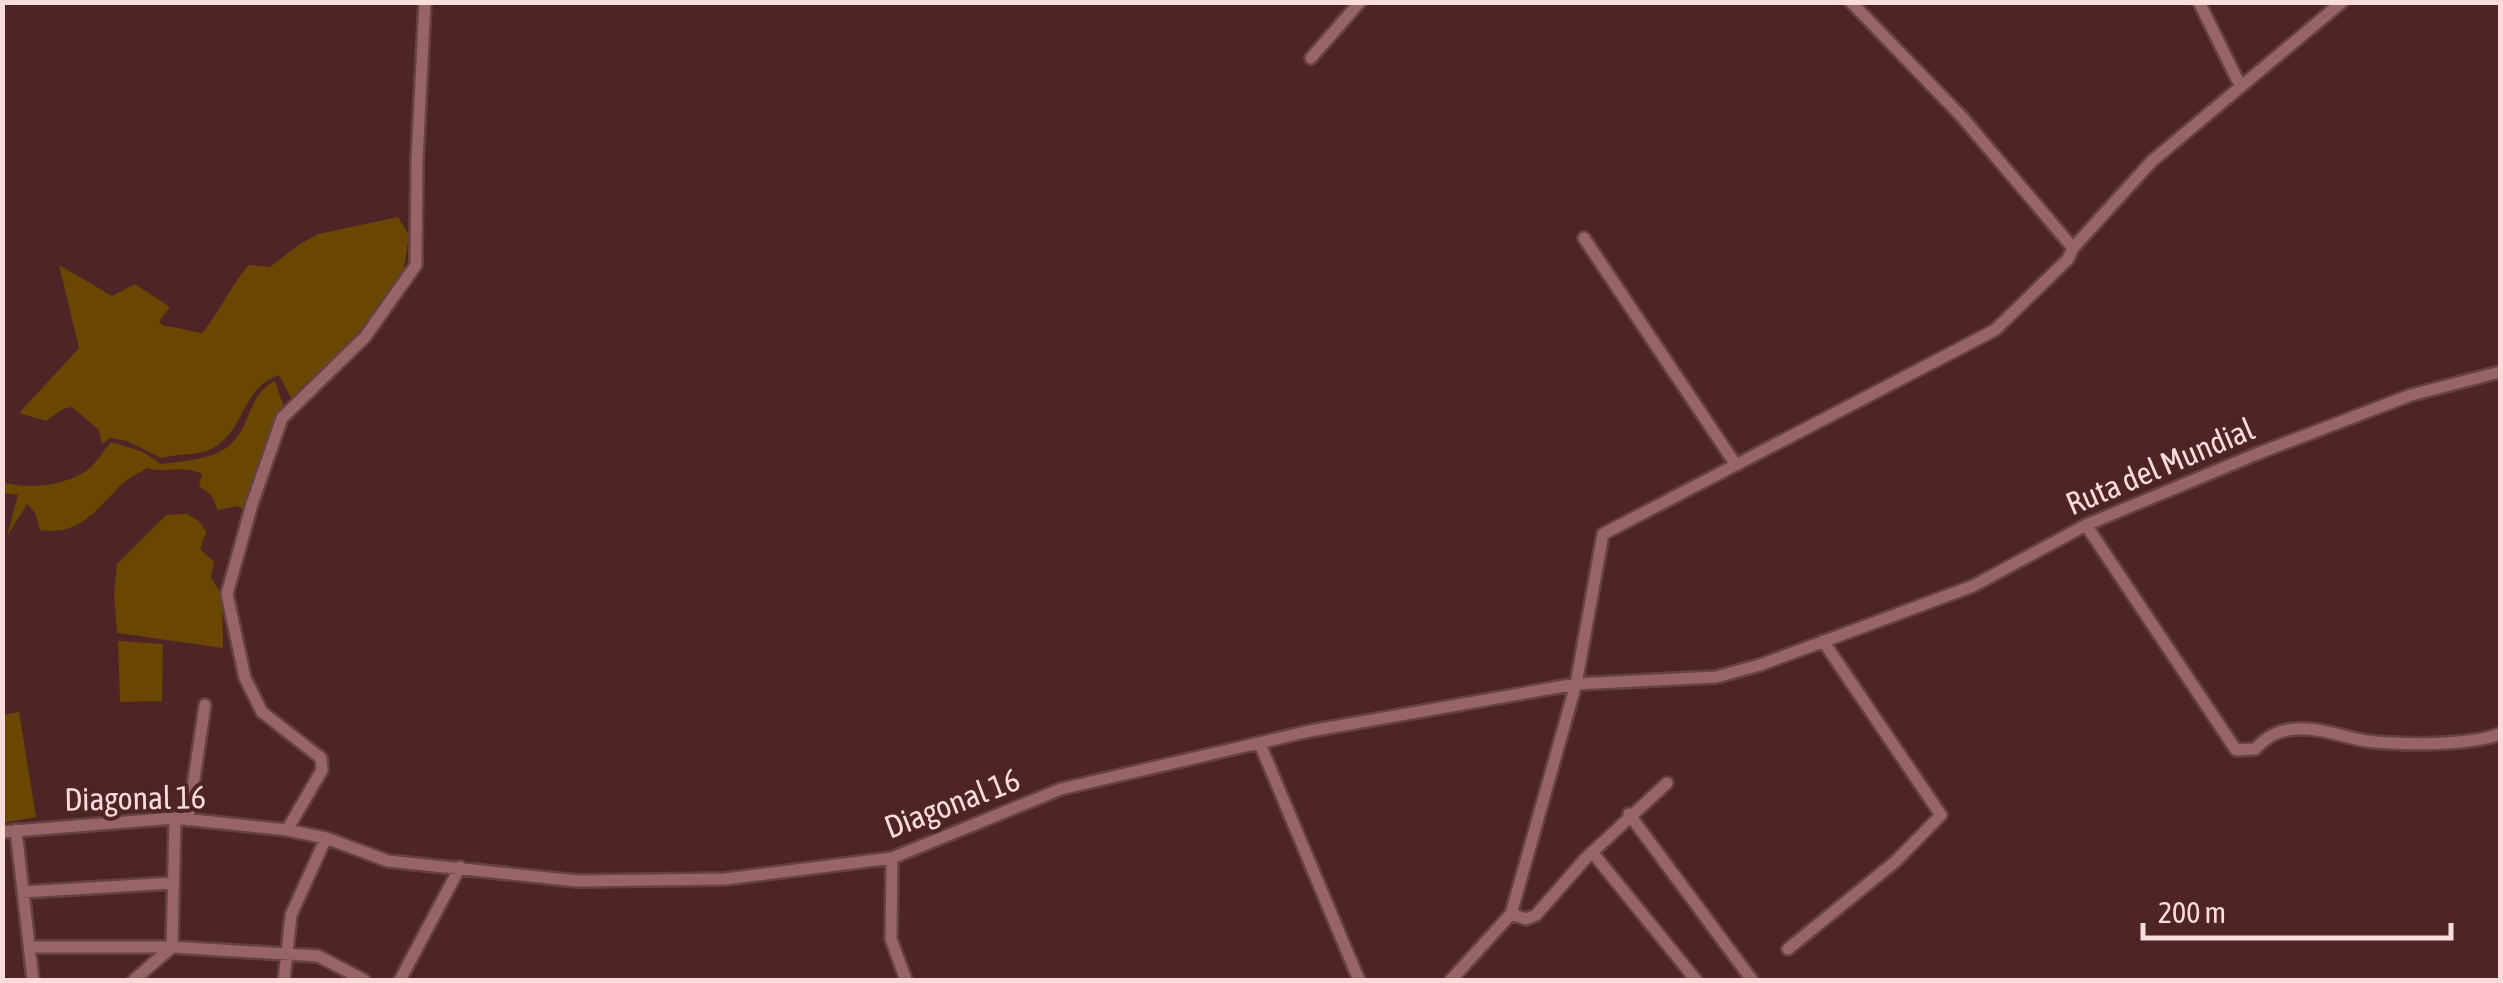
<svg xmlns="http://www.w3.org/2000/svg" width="2503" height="983" font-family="'Asap Condensed',sans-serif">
<rect width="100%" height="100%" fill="#4f2426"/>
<path fill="#694700" d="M398,217L409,235L404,269L368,322L292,400L279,375C239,389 247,432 209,450C198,455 175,454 161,458L127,441L110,438L102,444L99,430L72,407L63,409L46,421L19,413L79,348L59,265L112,296L135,284L170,307L159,321L162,325L202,333C220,312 230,286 249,265L270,267L297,246L318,234Z
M275,381L284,407L245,510L237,506L218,510L211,495L199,486L202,474C182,464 166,474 147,468C138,474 127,478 120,486C95,511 79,536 40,530L35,513L27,504L7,536L18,495L3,493L2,482C27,490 68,486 90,468C98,461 104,450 111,442L143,452L161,464C182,461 213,460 230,445C252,425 247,395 275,381Z
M187,514L199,521L206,532L200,549L214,562L211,577L222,596L223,648L117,633L114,593L117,564L166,515Z
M118,641L163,644L162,701L120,702Z
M19,712L36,817L3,823V715Z"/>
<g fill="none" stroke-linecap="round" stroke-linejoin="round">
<defs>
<path id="minor" d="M1851,2L1962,117L2073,248
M2199,2L2240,85
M1311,58L1360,2
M1584,238L1736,465
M2086,525L2236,750L2255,749C2267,737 2277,730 2296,729C2318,727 2344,737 2366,741C2401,745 2468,746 2500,734
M1260,744L1359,980
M1629,814L1752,980
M188,820L205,705
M16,830L33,980
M287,830L322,770L321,758L262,712L245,678L227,594L252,504L282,418L365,337L416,265L417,160L425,2
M2,832L175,818L287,830L326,838L388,861L577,881L725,879L892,858L1061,789L1310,731L1576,684L1716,677L1760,665L1973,586L2086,525L2259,453L2411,395L2500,372
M1592,852L1696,980
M892,858L891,939L906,980
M23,892L173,883
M1511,914L1526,919L1536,915L1586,858L1667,783
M30,947H172L318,956L364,980
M1788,949L1896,861L1941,815L1823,641
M134,980L172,947L175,818
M284,980L291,915L326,838
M400,980L460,867
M1451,980L1511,914L1576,684L1603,534L1995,330L2068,259L2073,248L2152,161L2342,2"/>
</defs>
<use href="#minor" stroke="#664144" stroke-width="16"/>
<use href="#minor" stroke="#976565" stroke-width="11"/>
</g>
<g text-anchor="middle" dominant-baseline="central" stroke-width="8" stroke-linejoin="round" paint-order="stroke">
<g font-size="32" fill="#f9dcdb" stroke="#4f2426">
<text transform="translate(2160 466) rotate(-23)">Ruta del Mundial</text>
<text transform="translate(135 798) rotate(-1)">Diagonal 16</text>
<text transform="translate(952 803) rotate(-21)">Diagonal 16</text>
</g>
</g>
<rect width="2503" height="983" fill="none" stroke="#f9dcdb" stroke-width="10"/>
<path d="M2143 923v15h308v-15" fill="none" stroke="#f9dcdb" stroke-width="5"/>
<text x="2158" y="923" font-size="30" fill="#f9dcdb" stroke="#4f2426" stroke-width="8" paint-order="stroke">200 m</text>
</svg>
